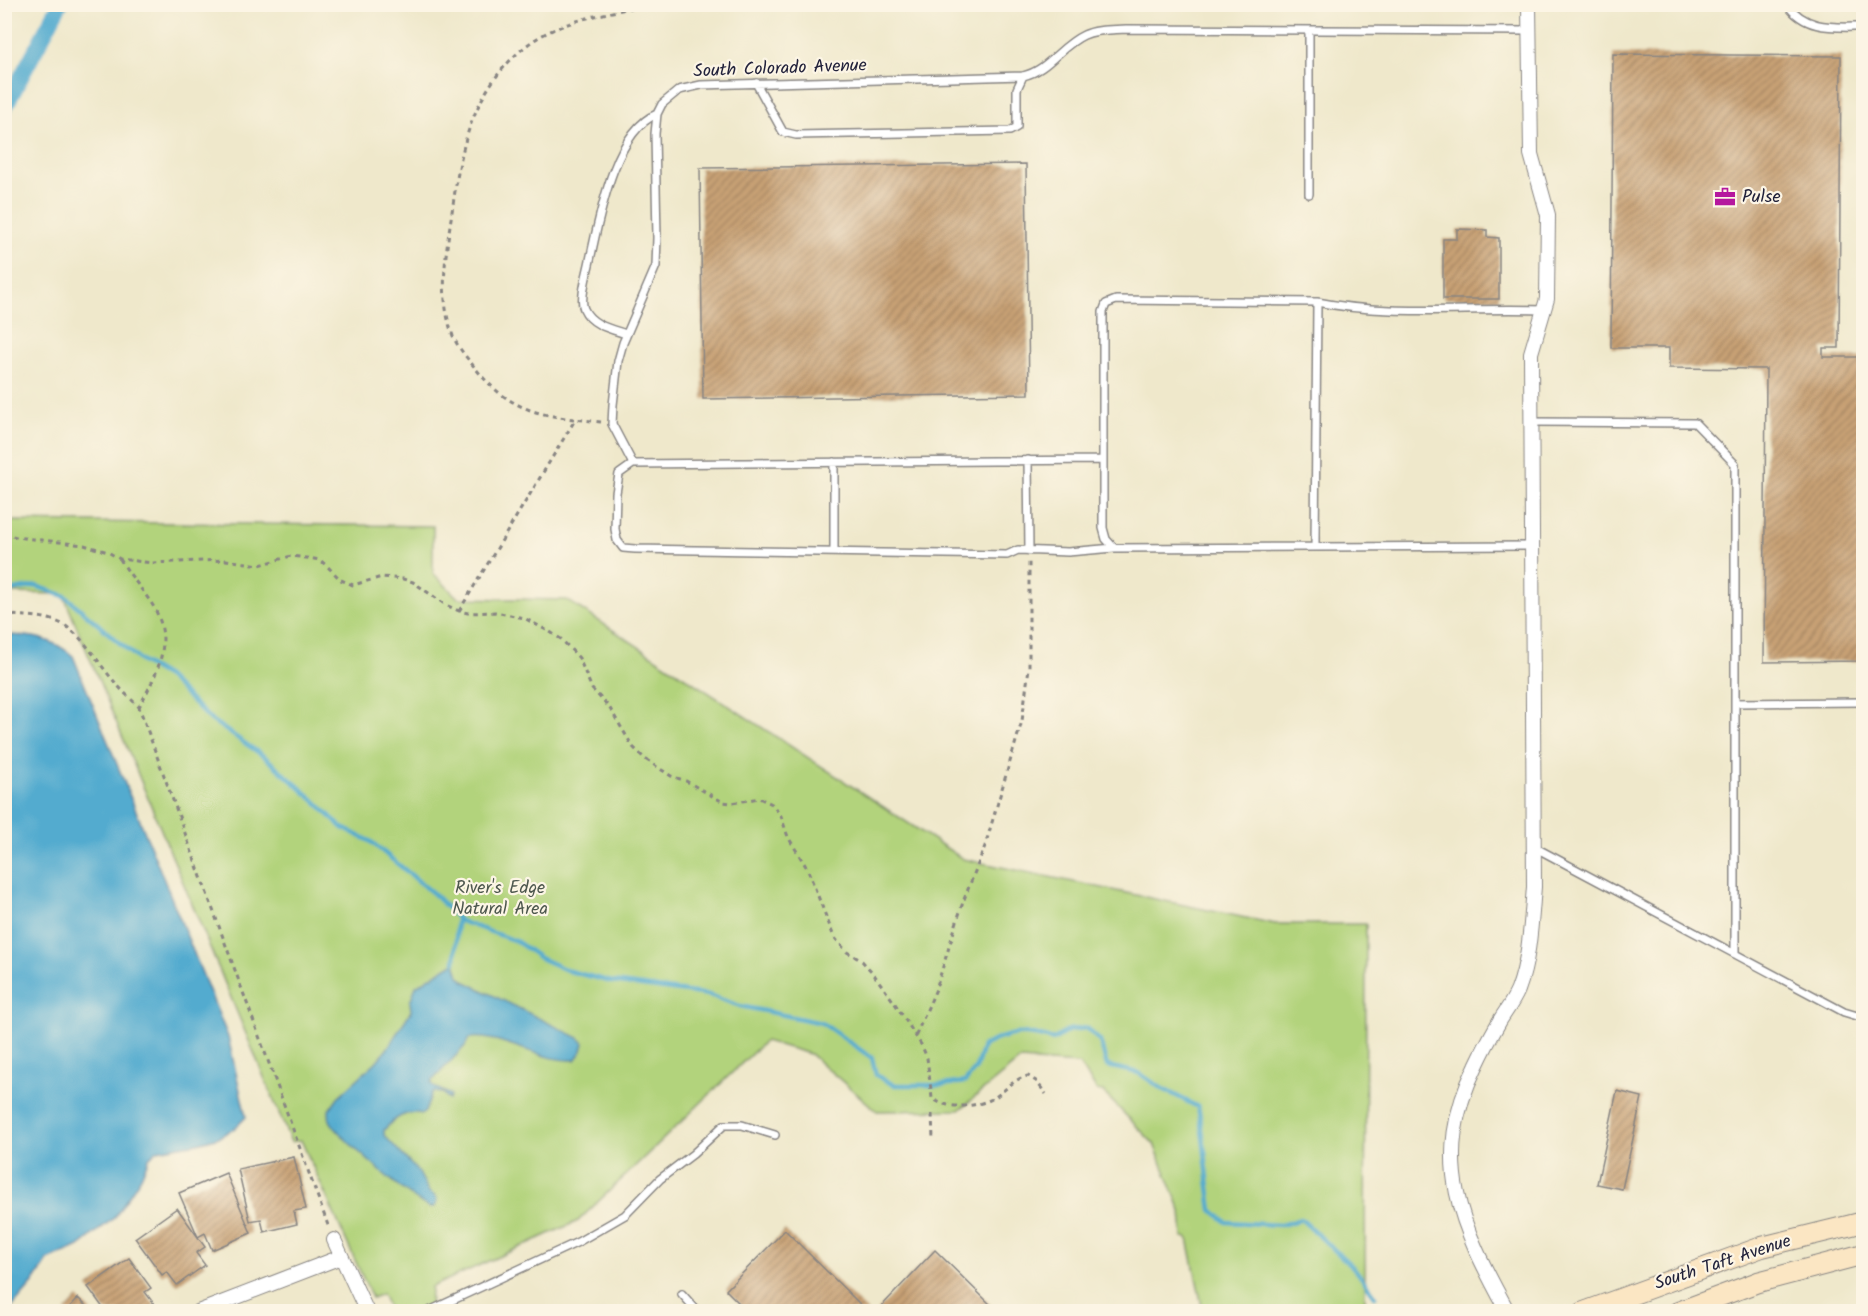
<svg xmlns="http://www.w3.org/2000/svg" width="1868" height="1316" font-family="Kalam,sans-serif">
<defs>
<pattern id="building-hatch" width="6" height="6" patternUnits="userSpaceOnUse" patternTransform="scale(1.5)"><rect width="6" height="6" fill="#c8a175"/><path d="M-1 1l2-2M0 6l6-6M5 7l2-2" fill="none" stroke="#a28361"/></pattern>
</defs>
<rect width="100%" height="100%" fill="#fcf5e5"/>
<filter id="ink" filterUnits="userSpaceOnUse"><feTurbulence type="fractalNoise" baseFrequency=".0167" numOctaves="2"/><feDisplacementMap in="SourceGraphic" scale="12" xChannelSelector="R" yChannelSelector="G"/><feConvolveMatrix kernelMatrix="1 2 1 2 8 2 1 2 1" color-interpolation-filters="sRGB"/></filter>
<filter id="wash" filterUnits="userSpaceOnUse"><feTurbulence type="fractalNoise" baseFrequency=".008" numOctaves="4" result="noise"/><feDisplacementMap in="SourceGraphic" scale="24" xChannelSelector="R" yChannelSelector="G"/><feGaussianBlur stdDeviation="1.35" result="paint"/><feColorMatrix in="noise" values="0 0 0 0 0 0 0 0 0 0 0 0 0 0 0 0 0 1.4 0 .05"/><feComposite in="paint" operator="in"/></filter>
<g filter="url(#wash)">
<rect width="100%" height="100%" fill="#efe8cb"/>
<path fill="#b2d37b" stroke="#6a7a5b" stroke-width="1.5" d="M5,521L433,526V573L458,598L567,600L963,859L1275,924H1366L1365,1311H1203L1188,1238L1183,1237L1181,1211L1154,1144L1103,1092L1097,1090L1079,1064L1020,1060L959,1110L877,1111L810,1054L765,1041L578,1221L431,1287L430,1311H390L382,1294L372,1298L301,1140L291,1142L63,594L5,593Z"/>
<path fill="#52abcf" stroke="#3a6685" stroke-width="1.5" d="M4,635C32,635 52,638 73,656L228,1037L246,1117L235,1128L219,1137L198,1143L157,1150L149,1158L141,1177L115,1217L79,1246L48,1260L33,1283L8,1312L4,1311Z
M455,962L459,976L466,982L579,1038L584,1043L582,1051L575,1060C540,1062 499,1033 469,1038L465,1046L431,1082L434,1087L451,1095L449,1100L443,1093L432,1092L425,1112L422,1114C406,1110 395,1118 384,1130V1135L419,1173L429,1192L436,1197L437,1201L435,1206L431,1208C415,1203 336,1135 330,1120C329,1117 329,1113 329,1110L338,1097L376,1062L387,1049L411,1011L410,1002L416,986Z"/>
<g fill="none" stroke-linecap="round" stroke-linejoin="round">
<path stroke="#52abcf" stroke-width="4.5" d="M4,592L36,586L65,596L142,662L167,677L211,720L265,757L315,801L341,827L370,841L434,894L460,921L516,941L540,958L569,971L612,982L709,995L740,1006L822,1023L872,1058L876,1075L894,1085H942L965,1082L976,1068L983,1046C1009,1032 1025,1030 1053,1040L1069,1030L1086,1028L1100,1041L1107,1066L1139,1073L1161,1088L1198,1107C1205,1141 1207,1176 1212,1210L1226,1222L1281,1225L1301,1219L1355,1269L1375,1296
M455,962L457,917"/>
<path stroke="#52abcf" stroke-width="16" d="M4,109L60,4"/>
</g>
<g id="blocks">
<path fill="url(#building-hatch)" d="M1613,54L1841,56L1839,348H1823V357H1864V661L1764,662L1766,369L1669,368V348H1611Z
M1026,164L1029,394L703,399L700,168Z
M1457,229L1487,230V237L1499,238V299H1443V239H1457Z
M1617,1091L1642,1097L1622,1189L1597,1184Z
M294,1157L306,1209L294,1211L297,1224L264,1232L261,1219L250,1221L238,1169Z
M226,1173L251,1233L212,1250L205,1233L198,1237L179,1193Z
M177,1208L205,1247L196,1253L205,1265L177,1285L167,1272L162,1275L135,1238Z
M785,1230L868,1312H748L726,1290Z
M935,1250L998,1312H876Z
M129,1258L151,1288L145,1292L155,1305L146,1312H106L88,1287Z
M78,1298L92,1312H65Z"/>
</g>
</g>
<g filter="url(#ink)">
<use href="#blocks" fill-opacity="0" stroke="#888583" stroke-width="1.5"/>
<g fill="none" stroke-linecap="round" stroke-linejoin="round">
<defs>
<path id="service" d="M1787,4C1806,31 1834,27 1864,27
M1309,30V194
M756,83L783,132L796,135L1010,131L1017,127V89L1023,76
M626,334C611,329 591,325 584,309C579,299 588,271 590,260C599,219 614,131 657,114
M1531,422L1695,423L1735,464V954
M1028,460L1029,551
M1103,460L633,464L619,474L616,493L615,529L617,540L623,548L635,549L1007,555L1018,550L1068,552L1114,548
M834,462V552
M633,464L612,424L613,405L618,361L623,343L656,266L657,238L655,134L657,114L662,104L679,90L701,85L1023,76C1049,70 1060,46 1084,35C1096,29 1113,30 1126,29L1529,31
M1532,546L1114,548L1106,539L1103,528V312L1106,304L1116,300L1317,302C1391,317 1468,307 1544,310
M1315,547L1317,302
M1735,703L1864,702
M1534,847L1844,1012L1864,1018
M682,1294L698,1312
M427,1312L578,1242L625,1215L660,1179L693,1154L724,1125H742L775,1135"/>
<path id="minor" d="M334,1240L367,1312
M198,1312L341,1257
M1508,1312C1461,1226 1429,1161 1476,1066C1483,1051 1491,1036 1499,1022C1505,1012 1513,1002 1518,990C1530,958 1531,922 1534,887L1531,353L1547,299L1548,215L1531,154L1529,4"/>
<path id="secondary" d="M1584,1312L1762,1247L1864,1222
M1678,1312L1758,1282L1864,1254"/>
</defs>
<use href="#service" stroke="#888583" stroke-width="10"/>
<use href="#minor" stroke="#888583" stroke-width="16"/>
<use href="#secondary" stroke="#888583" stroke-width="22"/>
<path stroke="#888583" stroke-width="3" stroke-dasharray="4.5 4.5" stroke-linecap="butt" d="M601,422C577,419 553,418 530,410C508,402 491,388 476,369C468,359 458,348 453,336C437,295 447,247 453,205C461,145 473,93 520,51C554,20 604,15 647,4
M4,533L16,537L84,545L108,552L120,559L152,563L226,560L260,565L291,556L314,559L320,560L327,566L341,580L353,585L382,577L403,579L413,582L446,605L459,611L468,613L495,612L510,615L524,618L550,632L561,639L579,658L592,689L609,707L633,747L645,759L671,776L686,781L723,802L732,803L759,798L772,804L781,816L788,837L807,868L834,937L847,952L862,961L872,972L894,1002L922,1046L927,1058L932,1098C946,1110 976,1107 992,1099C1006,1091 1012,1079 1028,1076L1036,1081L1046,1094
M120,559C129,574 140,587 150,601C176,639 158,672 139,707
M459,611L575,420
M4,615C24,616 46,615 64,625C85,638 98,663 113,680C121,690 130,698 139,707L329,1228
M916,1035L936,989L963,902L985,846L1022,721L1029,668V561
M932,1114L933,1139"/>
<use href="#service" stroke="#fff" stroke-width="7"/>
<use href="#minor" stroke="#fff" stroke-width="14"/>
<use href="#secondary" stroke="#fbe6c3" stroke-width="20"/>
</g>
</g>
<defs>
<symbol id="office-bare" viewBox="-9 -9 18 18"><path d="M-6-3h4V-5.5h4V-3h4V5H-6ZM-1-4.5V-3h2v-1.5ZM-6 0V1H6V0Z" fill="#b5179e" stroke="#fcf5e5" stroke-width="2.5" paint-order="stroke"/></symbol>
</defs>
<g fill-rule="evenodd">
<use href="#office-bare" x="1710" y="182" width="30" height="30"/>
</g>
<g text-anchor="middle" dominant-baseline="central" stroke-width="4.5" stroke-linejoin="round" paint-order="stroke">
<g font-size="18" fill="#22223b" stroke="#fcf5e5">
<text transform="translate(780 69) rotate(-2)">South Colorado Avenue</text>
<text transform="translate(1723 1263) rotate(-18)">South Taft Avenue</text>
</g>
<g font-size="18" fill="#22223b" stroke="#fcf5e5" text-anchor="start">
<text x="1742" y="197">Pulse</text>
</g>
<g font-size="18" fill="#4d574e" stroke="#fcf5e5">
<text x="500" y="888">River's Edge<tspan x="500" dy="21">Natural Area</tspan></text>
</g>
</g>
<rect width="1868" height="1316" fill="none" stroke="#fcf5e5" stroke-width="24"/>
</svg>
